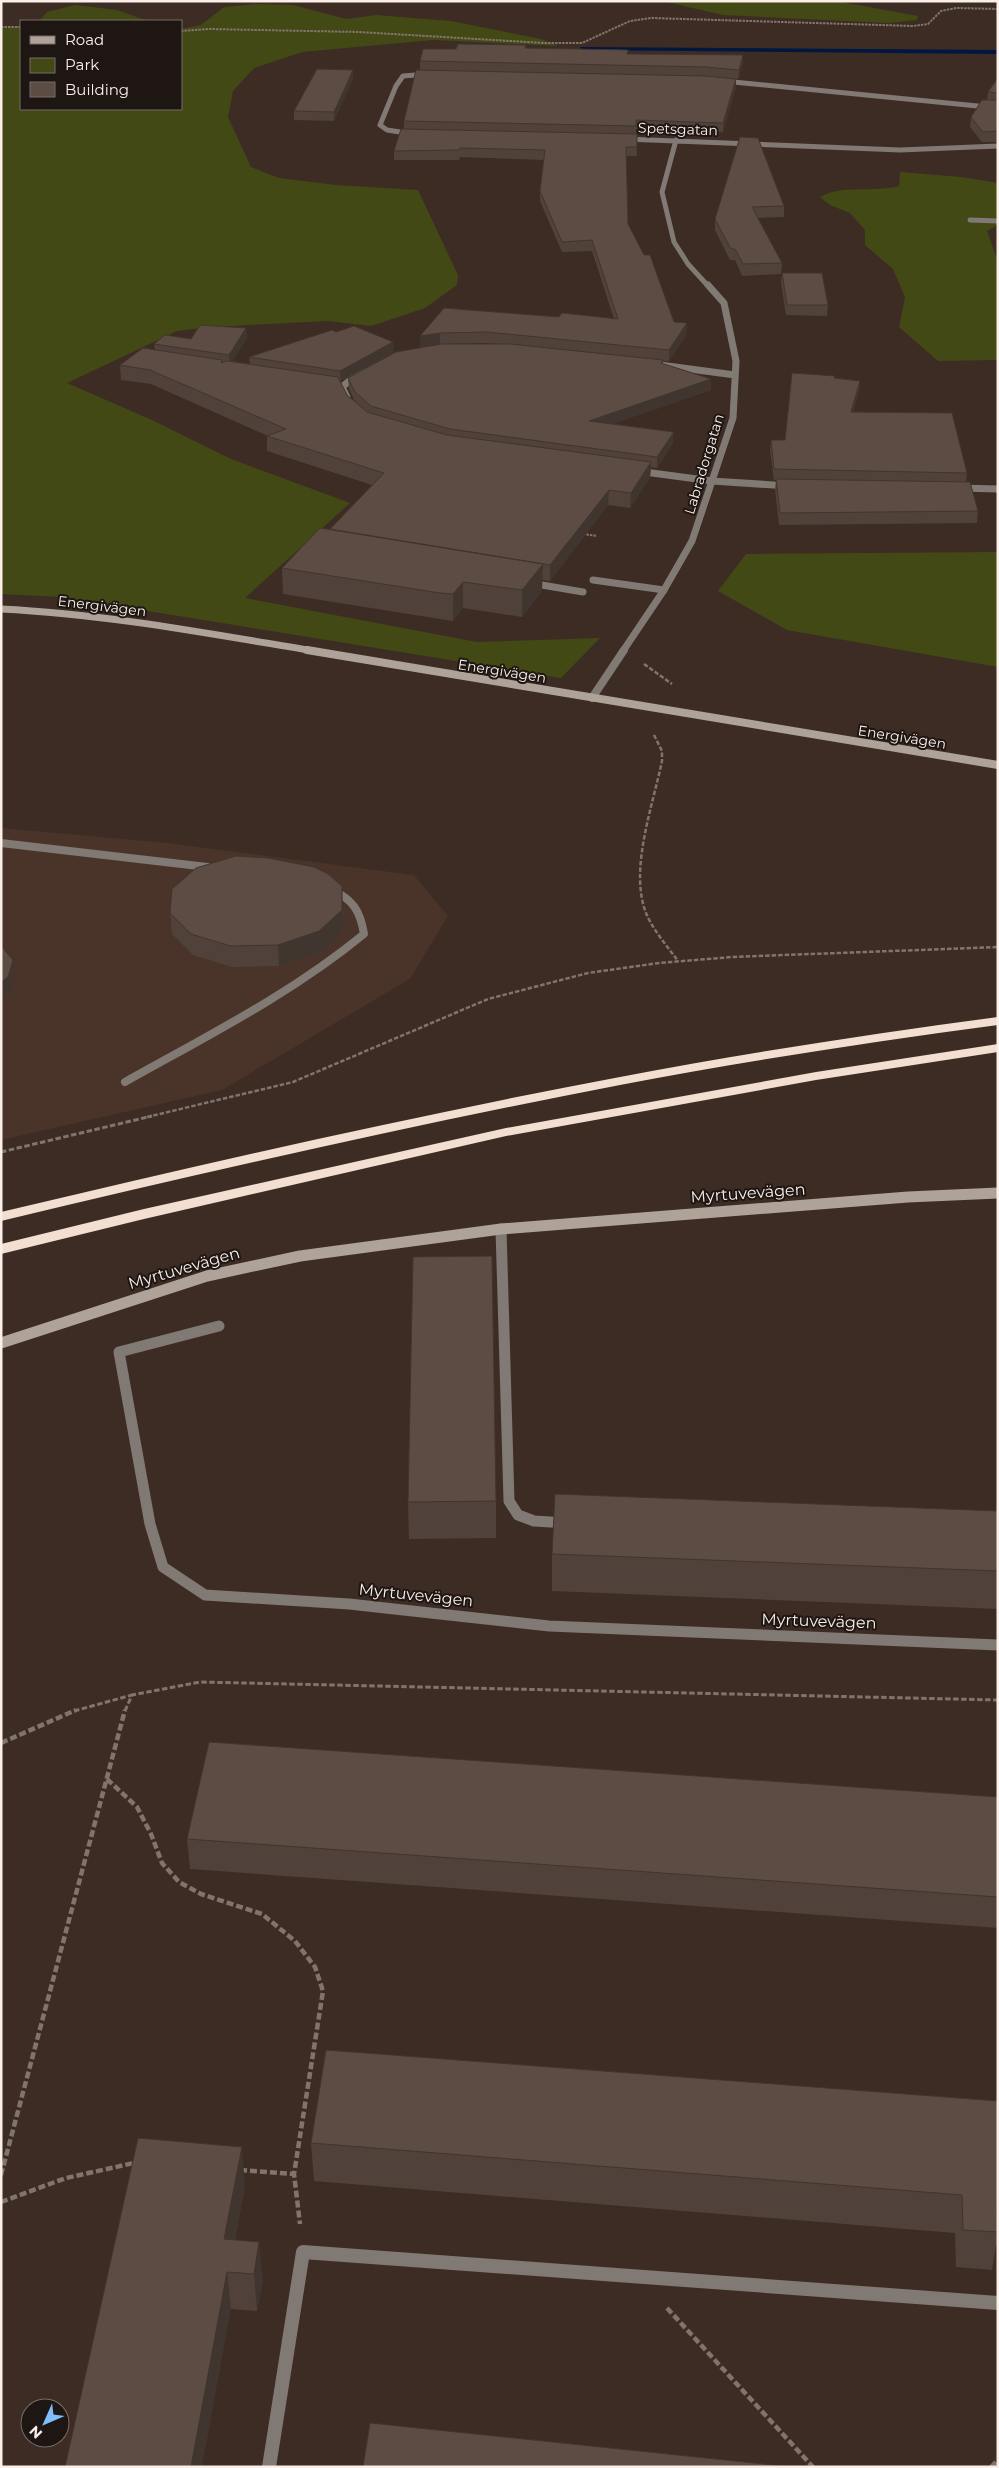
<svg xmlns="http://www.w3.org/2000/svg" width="999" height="2468" font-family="Montserrat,sans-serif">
<rect width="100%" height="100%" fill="#3c2c24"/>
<path fill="#4a3328" d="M1,828L168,843L414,875L448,916L410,979L222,1090L1,1140Z"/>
<path fill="#424915" d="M662,1H836L918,16L917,20L889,23L723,15Z
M256,4L293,5L346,19L376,15L451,21L541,39L559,46L433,40L302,52L254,68L233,91L228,117L251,167L279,178L336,185L418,190L458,275L457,285L425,308L371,326L328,321L210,327L177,331L67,383L152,420L231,459L350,503L245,598L477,642L600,638L561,678L61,597L1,594V28L21,26V109H181V29L201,25L224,7Z
M75,5L117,10L148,21H39L47,12Z
M900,172L961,177L998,183V225L987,231L998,262V360L938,361L899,327L905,297L893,269L865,245V230L850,213L830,205L820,197C844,184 872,193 899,186Z
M998,552V667L787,630L718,591L746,554Z"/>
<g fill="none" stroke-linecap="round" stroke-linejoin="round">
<path fill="#001741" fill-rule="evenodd" d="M580,47L998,50V54L582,50Z"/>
<path stroke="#82746d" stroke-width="2" stroke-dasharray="2.5 1" stroke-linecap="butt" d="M1,27H21
M181,31L209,29L359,32L544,43H582L630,21L651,18L913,26L928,24L941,11L956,8L998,9
M583,534L597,536"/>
<path stroke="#82746d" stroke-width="2.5" stroke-dasharray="4.5 2" stroke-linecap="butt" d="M644,664L672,684
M654,735L662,751V761C653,805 629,870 646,913C653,930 667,946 678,961
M147,1117L293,1082L488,999L588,973L659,963L732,957L998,947"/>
<path stroke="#82746d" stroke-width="3" stroke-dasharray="5.5 2.5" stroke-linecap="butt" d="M1,1152L152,1116
M74,1711L132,1695
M125,1711L132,1695L200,1682L998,1700"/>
<path stroke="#82746d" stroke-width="4.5" stroke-dasharray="7 3" stroke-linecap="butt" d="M1,1743L76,1710
M107,1779L137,1807L151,1834L162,1863L179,1882L201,1894L262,1914L295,1941L315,1967L323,1991L294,2174L300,2224
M240,2170L294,2174
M1,2175L125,1710
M1,2202L66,2178L134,2163
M667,2308L813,2467
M991,2467L998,2460"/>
<path stroke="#817974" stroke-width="5" d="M970,220L998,221"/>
<path stroke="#817974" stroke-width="7" d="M593,580L664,590
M530,583L583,592"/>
<path stroke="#817974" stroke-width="8" d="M1,843L216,868
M125,1082C207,1036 291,994 364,934C360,910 353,900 331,889"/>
<path stroke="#817974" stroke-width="11" d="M219,1326L119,1352L150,1524L163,1567L205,1595L349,1604L549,1626L998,1645"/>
<path stroke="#817974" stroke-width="5" d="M723,81L998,108
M413,134L387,130L380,125L396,86L403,76L428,74
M625,139L900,150L998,146
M676,140L662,192L674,242L688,264L709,287"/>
<path stroke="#817974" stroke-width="7" d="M660,365L735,375
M347,397L342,387L360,372L374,366
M637,471L712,481L789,486
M959,488L998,489
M623,651L664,590L692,541L733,418L736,361L724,303L708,285"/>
<path stroke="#817974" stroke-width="8" d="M592,698L624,650"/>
<path stroke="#817974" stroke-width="11" d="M501,1229L509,1501L518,1515L534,1521L567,1523"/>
<path stroke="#817974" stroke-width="14" d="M269,2467L303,2252L998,2303"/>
<path stroke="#aea299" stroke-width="7" d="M1,609C106,614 211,634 314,651"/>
<path stroke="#aea299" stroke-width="8" d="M307,650L998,765"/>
<path stroke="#aea299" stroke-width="11" d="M1,1343L207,1276L300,1256L501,1229L908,1197L998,1193"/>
<path fill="#f2dfd1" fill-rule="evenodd" d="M998,1017V1025C871,1042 745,1061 620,1085C412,1125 206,1172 1,1221V1212C207,1163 412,1116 620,1077C745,1053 871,1034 998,1017Z
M998,1044V1052L816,1080L506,1136L144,1219L1,1254V1244L144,1209L506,1128L816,1072Z"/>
</g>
<path fill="#50413a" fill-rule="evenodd" d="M526,48L628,54L743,55V63L738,79H736V87L723,132L636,129L637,156H626L628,224L674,322L687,334L669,361H663V364L711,379V390L612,424L673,443L657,468L651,467L650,478L630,508L608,505L550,581L542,580V591L522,617L463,608L453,621L440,619L283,594L282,568L330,530L372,485L267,451V436H268L151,384L121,380L120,365L155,350L154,344L191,339L246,328L247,338L232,361L250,364L249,357L394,353L340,381L347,395L355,402L349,389L348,378L440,344L420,347V336L559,317L614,319L592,251L562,252L540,201V191L544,160L460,157L459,160H394V151L404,129V121L420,70V61L456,49ZM487,343L501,344H443Z
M353,70V79L334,121L294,120V111Z
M998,78V141L997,142H982L970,127L971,117L987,100L988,92Z
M740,137L784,206V217L757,218L782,263L781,274L742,276L735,260H730L715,230V219Z
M782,273L828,305L827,316L786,315L781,283Z
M834,378L860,381L859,391L853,412L967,473L966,482L978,511L977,523L779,525L775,490L776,480H774L770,450L771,440H785Z
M343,907V931L320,953L279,966L232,967L193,955L172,934L170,913Z
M496,1501V1538L409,1539L408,1502Z
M998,1511V1609L552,1591V1554Z
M998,1797V1928L190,1869L187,1839Z
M998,2101V2245H996L992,2270L956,2267L955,2233L314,2181L311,2143Z
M245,2185L235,2240L263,2280L257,2311L231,2309L65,2467Z"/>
<path fill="#41352f" d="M743,55V63L738,79L739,70Z
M353,70V79L334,121V112Z
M736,79V87L723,132V123Z
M687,323V334L669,361V350Z
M246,328L247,338L230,365L229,355Z
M440,333V344L420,347V336Z
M393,342L394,353L341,381L340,371Z
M711,379V390L589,432V421Z
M860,381L859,391L850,422L851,412Z
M674,432L673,443L657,468V457Z
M651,462L650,478L630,508L631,493Z
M609,490L608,505L550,581V565Z
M543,564L542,591L522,617V590Z
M463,582V608L453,621V594Z
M342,886L343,931L320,953L279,966L278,945Z
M13,960L14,975L10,992L1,999V982Z
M242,2147L245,2185L229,2272L224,2239Z
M259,2242L263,2280L257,2311L254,2274Z
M227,2272L231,2309L202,2467H191Z"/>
<path fill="#5d4c43" stroke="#41352f" d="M458,44L526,45L525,48L628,50L627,54L743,55L739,70L706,67L420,61L423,49H456Z
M317,69L353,70L334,112L294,111Z
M416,70L705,76L736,79L723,123L636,120V126L404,121Z
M998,78V93L988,92Z
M982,100H998V131L983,132L971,117Z
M401,129L637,134V147H626L628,224L644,255H650L674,322L687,323L669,350L487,332L440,333L420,336L444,308L559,317L562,313L618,319L592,240L562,242L540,191L545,150L460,148L459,150L394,151Z
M740,137L758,138L784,206L752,207L782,263L743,264L735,249H731L715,219Z
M782,273H822L828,305H787Z
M200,325L246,328L229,355L154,344L165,335L191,339Z
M354,326L393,342L340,371L249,357L332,330L336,332Z
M441,344H510L663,360L661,363L711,379L589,421L674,432L657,457L450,429L371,406L355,392L348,378L396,352Z
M143,348L222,360L221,363L227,361L338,377L347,395L367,412L447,435L651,462L631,493L609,490L550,565L330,529L384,473L267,436L286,429L150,370L120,365Z
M792,373L835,376L834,378L860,381L851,412L952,413L967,473L774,469L771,440H785Z
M776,479L970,482L978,511L780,513Z
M320,528L543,564L522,590L463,582L453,594L440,593L282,568Z
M236,856L268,858L314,867L328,874L342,886V910L319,931L278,945L231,946L191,934L170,913L172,889L196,868Z
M1,946L13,960L8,977L1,982Z
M492,1256L496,1501L408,1502L413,1257Z
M555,1494L998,1511V1571L552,1554Z
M209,1742L998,1797V1897L187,1839Z
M326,2050L998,2101V2207H997L998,2232L963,2230L962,2195L311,2143Z
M138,2138L242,2147L224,2239L259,2242L254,2274L227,2272L191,2467H65Z
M370,2423L783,2466V2467H363Z"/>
<g text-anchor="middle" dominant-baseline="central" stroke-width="4" stroke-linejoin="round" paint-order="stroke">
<g font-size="14" fill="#faefe9" stroke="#1e1613">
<text transform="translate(678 129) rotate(2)">Spetsgatan</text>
<text transform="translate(704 464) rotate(-73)">Labradorgatan</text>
<text transform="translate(102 606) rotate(7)">Energivägen</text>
<text transform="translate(502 671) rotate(9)">Energivägen</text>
<text transform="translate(902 737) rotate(9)">Energivägen</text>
</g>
<g font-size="16" fill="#faefe9" stroke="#1e1613">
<text transform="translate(748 1193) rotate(-4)">Myrtuvevägen</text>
<text transform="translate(184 1268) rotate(-16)">Myrtuvevägen</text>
<text transform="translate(416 1595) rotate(6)">Myrtuvevägen</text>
<text transform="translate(819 1621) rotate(2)">Myrtuvevägen</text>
</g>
</g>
<rect width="999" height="2468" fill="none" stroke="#faefe9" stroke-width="5"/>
<rect x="20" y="20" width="162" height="90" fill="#1e1613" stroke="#766d69"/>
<rect x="30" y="36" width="25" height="8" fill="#aea299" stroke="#766d69"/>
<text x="65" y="45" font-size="15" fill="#faefe9">Road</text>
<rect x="30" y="58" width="25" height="15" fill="#424915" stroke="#766d69"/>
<text x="65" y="70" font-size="15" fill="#faefe9">Park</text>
<rect x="30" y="82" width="25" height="15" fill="#5d4c43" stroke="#766d69"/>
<text x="65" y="95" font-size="15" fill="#faefe9">Building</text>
<g transform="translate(45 2423) rotate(225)"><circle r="24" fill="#1e1613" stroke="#766d69"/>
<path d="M0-4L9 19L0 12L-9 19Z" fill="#80bdfa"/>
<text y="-8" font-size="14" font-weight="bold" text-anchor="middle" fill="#faefe9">N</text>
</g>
</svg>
